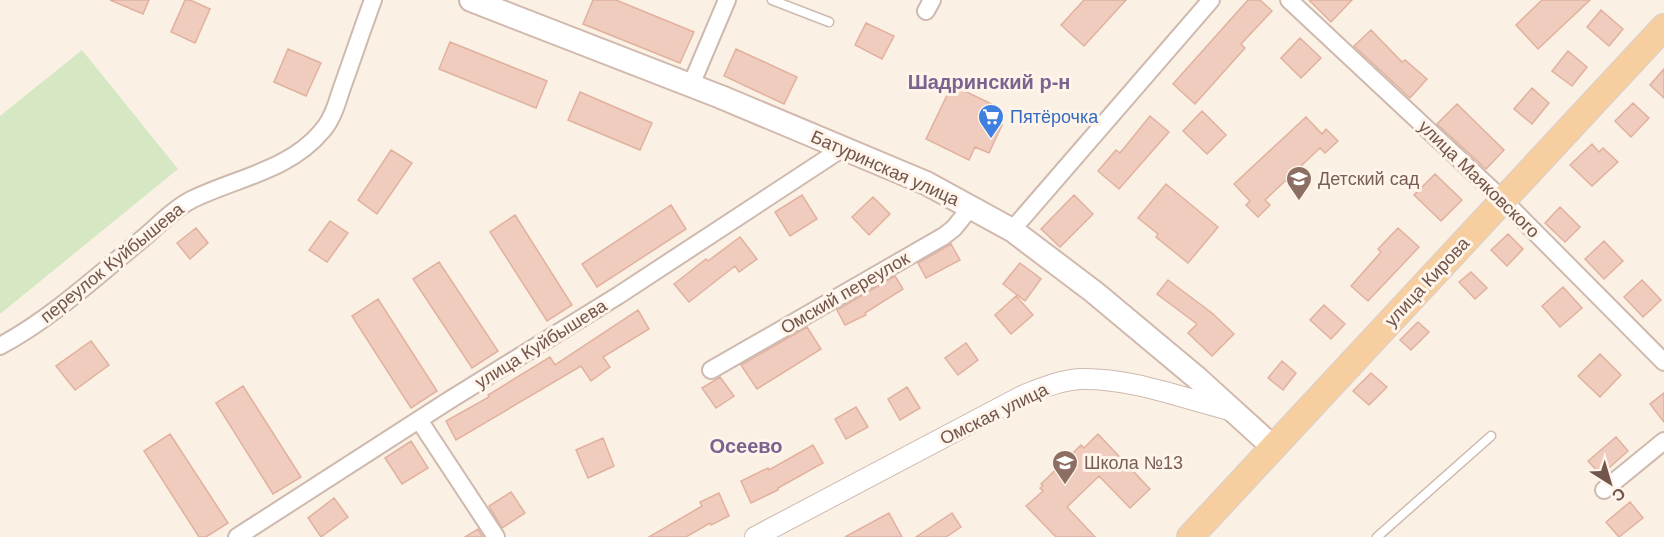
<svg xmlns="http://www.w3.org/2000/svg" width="1664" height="537" font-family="Arial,sans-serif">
<rect width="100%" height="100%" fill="#fbf0e4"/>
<path fill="#d6e8c3" d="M82,50L178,169L0,314V116Z"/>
<path fill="#efccbd" stroke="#e1b19e" stroke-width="1.5" d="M110,0H149L143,14Z
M185,0H190L210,9L195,43L171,32Z
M593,0H616L694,32L680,63L583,24Z
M1084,0H1126L1084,46L1061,25Z
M1248,0H1260L1272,11L1241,44L1245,48L1195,104L1173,84Z
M1309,0H1352L1331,22Z
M1542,0H1590L1538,49L1516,25Z
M1601,10L1623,29L1609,46L1587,27Z
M866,23L894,36L882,59L855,45Z
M1371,30L1402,62L1405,60L1427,79L1410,98L1354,46Z
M1300,38L1321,58L1301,78L1281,58Z
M450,42L547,81L536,108L439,69Z
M288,49L321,63L306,96L274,82Z
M736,49L797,77L784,104L724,76Z
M1568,51L1587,67L1572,86L1552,71Z
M1664,69V98L1650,85Z
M952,85L996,106L990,119L1002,125L989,153L975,147L969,160L926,139Z
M1532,88L1549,103L1532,124L1514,109Z
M580,92L652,123L640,150L568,120Z
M1633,103L1649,118L1631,137L1615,121Z
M1457,104L1504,150L1486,169L1437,124Z
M1202,111L1226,135L1207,154L1183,131Z
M1150,116L1169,132L1119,189L1098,171L1116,150L1120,153Z
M1306,117L1322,134L1326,129L1338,141L1325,153L1320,148L1265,200L1270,205L1258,217L1246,205L1250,201L1234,184Z
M1592,144L1599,152L1603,148L1618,162L1592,186L1570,165Z
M391,150L412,163L377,214L358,200Z
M1435,174L1462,200L1441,221L1414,195Z
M1166,184L1218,227L1188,263L1156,237L1158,234L1138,218Z
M802,195L817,219L790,236L775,212Z
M1074,195L1093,214L1060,247L1041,229Z
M873,197L890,214L869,235L852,217Z
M671,205L686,229L597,287L582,264Z
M1560,207L1580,227L1565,242L1545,223Z
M515,215L572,305L547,321L490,232Z
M330,221L348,233L327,262L309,250Z
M196,228L208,243L190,259L177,243Z
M1398,228L1419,247L1368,301L1351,286L1381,252L1378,249Z
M1508,234L1523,249L1507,266L1491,250Z
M740,237L757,259L739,272L735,266L689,302L674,284L706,259L708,261Z
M1604,241L1623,261L1604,279L1585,259Z
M951,244L960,260L926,278L918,263Z
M439,262L498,351L472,368L413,279Z
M1020,263L1041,279L1025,301L1003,284Z
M1471,272L1487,288L1475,299L1459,282Z
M895,276L903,289L865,313L866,315L845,325L837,310Z
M1168,280L1212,313L1234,334L1212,356L1188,333L1197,324L1157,294Z
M1642,280L1661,300L1643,317L1624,297Z
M1563,287L1582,308L1560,327L1542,306Z
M1016,296L1033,315L1011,334L995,315Z
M378,299L437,391L411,408L352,316Z
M1324,305L1345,324L1331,339L1310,320Z
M638,310L649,329L603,357L610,367L591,381L581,366L456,440L446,421L489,397L488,395L550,357L555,365Z
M1418,322L1429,332L1411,350L1400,340Z
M807,327L821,349L757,389L741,365Z
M91,341L109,365L75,390L56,366Z
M966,343L978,360L958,375L945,358Z
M1600,354L1621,375L1600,397L1578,376Z
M1282,361L1296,373L1283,390L1268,378Z
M1371,373L1387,387L1369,405L1353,391Z
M720,377L734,396L716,408L702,388Z
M243,386L301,477L273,494L216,403Z
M907,387L920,408L900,420L888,399Z
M1664,393V422L1650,404Z
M856,407L868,427L846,439L835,419Z
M170,434L228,523L206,537H199L144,451Z
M1098,434L1150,489L1130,508L1099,476L1067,507L1095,537H1056L1026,506L1043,491L1040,488L1043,486L1041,484L1081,445L1084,448Z
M1616,437L1628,451L1601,475L1588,461Z
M603,438L614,466L588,478L576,450Z
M411,441L428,468L402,484L385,458Z
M813,445L823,463L778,488V490L751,503L741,481L768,468L769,470Z
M511,492L525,513L502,528L489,506Z
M719,493L729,516L711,525L710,523L686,537H649L702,506L700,502Z
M334,498L348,517L321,537L308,518Z
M1630,502L1643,518L1619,537L1606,522Z
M889,513L902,537H845Z
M952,513L961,527L946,537H916Z
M478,529L483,537H465Z"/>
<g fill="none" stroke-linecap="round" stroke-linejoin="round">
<defs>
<path id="service" d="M772,0L829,22
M1377,537L1491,436"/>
<path id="minor" d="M1289,0L1503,200L1664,362
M926,11L932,0
M691,85L727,0
M1012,230L1211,0
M0,346C52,318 96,277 141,240C157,227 173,209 191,200C235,178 289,171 322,131C334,118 338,98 344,82C354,54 363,27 373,0
M711,370L944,236L954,228L971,207
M419,420L496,537
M1604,490L1664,441
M237,537L448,401L619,295L843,148"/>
<path id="tertiary" d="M755,537L1024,395C1042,388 1061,380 1081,379C1133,378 1184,399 1234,411"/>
<path id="secondary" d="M471,0L721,97L926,183L1012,230L1094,292L1197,378L1273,447"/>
<path id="primary" d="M1190,537L1664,27"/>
</defs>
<use href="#service" stroke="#ceb9ae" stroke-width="11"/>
<use href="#minor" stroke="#ceb9ae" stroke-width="20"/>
<use href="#tertiary" stroke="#ceb9ae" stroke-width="22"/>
<use href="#secondary" stroke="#d1b8ac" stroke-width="26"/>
<use href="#primary" stroke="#d8cfcd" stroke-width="28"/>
<use href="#service" stroke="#fff" stroke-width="8"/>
<use href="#minor" stroke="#fff" stroke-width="16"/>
<use href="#tertiary" stroke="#fff" stroke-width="20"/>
<use href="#secondary" stroke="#fff" stroke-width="22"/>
<use href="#primary" stroke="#f7cea0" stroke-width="26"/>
</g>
<defs>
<symbol id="supermarket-pin" viewBox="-11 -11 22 30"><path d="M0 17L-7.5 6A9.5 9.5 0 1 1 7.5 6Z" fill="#3f7fe0" stroke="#fef4ea"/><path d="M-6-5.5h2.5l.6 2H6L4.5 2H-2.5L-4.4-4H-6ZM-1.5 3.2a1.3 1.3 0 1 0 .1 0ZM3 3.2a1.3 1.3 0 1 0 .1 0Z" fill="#fff"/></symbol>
<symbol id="school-pin" viewBox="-11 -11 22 30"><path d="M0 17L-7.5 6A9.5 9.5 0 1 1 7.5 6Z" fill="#8d6e63" stroke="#fef4ea"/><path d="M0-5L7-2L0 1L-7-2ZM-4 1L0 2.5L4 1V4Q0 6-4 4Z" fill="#fff"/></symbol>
</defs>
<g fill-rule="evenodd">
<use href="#supermarket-pin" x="976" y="102" width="30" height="40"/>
<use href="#school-pin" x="1284" y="164" width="30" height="40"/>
<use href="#school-pin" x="1050" y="448" width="30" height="40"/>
</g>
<g text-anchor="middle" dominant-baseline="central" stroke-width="6" stroke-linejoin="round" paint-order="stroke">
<g font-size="18" fill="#366cbe" stroke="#fef4ea" text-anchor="start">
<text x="1010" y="117">Пятёрочка</text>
</g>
<g font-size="18" fill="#72554b" stroke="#fef4ea">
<text transform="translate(885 168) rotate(24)">Батуринская улица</text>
<text transform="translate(1479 179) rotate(44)">улица Маяковского</text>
<text transform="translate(112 263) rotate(-39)">переулок Куйбышева</text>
<text transform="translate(1427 282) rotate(-47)">улица Кирова</text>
<text transform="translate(845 293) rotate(-30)">Омский переулок</text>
<text transform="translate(541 344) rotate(-32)">улица Куйбышева</text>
<text transform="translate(994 414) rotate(-26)">Омская улица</text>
</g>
<g font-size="18" fill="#785e54" stroke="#fef4ea" text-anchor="start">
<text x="1318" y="179">Детский сад</text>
<text x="1084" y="463">Школа №13</text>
</g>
<g font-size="20" font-weight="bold" fill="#7b638f" stroke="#fef4ea">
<text x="989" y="82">Шадринский р-н</text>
<text x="746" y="446">Осеево</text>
</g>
</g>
<g transform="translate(1610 483) rotate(143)" stroke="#fef4ea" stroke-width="4.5" paint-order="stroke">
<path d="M0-4.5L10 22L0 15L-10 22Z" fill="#72554b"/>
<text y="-9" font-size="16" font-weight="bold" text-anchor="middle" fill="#72554b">С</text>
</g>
</svg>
